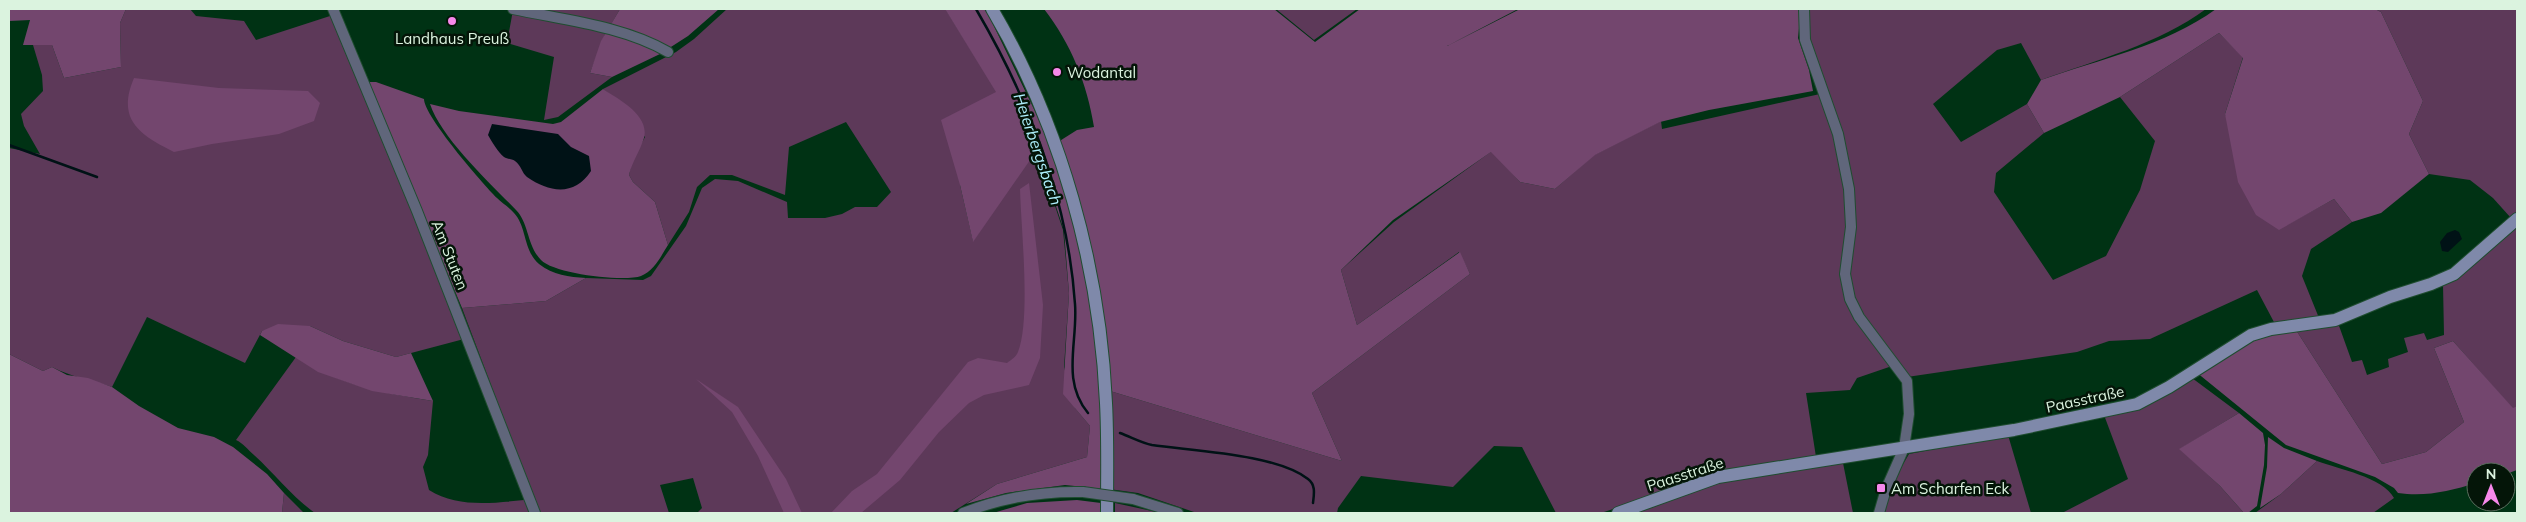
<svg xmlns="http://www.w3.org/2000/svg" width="2526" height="522" font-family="Mulish,sans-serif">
<rect width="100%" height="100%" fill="#003214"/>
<path fill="#5d3959" d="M126,9H190L196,16L244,21L256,40L330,16L331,14L464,339L396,357L343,341L310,326L262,331L245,363L147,317L112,387C92,380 71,377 52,367L43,371L9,354V148L40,154L24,126L21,114L43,91L42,75L33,45H52L64,78L121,67L120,23Z
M524,9H620L609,28Z
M727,9L946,10L997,92L960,185L973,241L1036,149L1063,230L1069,293L1064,367L1075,408L1090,426L1087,457L997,484L951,513H697L702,508L693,478L660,485L669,513H539L462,308L546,301L586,278L643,280L651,276L686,226L702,188L715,179L738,181L787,202L788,218H825L842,214L855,207H877L891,192L846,122L789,147L785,195L732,175H710L697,187L689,212L668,245L655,202L633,182L629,175L632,161L645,137L612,96L603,89L676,52L694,39Z
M1276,9H1357L1314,40Z
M1806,9H2206C2159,44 2096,60 2041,80L2021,43L1997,50L1933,104L1961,142L2027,104L2044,133L1996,173L1994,192L2053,280L2106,256L2140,190L2155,141L2120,97L2219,33L2243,57L2225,114L2279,229L2334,199L2352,222L2311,249L2302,276L2319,318L2275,324L2257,290L2150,339L2109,341L2077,352L1907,377L1861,316L1853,298L1847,274L1852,189L1807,40Z
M2375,9H2517V212L2511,218L2493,198L2470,180L2429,174L2409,134L2423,101L2381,12Z
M513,10L606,32L590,73L612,77L558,117L544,120L554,57L507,43Z
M1820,94L1834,132L1846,188L1847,298L1892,366L1857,378L1850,390L1806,393L1816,457L1715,475L1601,513H1556L1522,447L1494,446L1453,487L1361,476L1338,508L1337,513H1197L1138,493L1109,489L1110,391L1342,461L1312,393L1470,274L1459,252L1357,325L1341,270L1394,222L1492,151L1520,182L1555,189L1594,155L1661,121L1662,129Z
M2517,225V406L2513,409L2453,341L2434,348L2464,422L2426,452L2382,464L2296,330L2338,323L2352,362L2362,360L2367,375L2389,367L2388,359L2408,352L2404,338L2424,333L2427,340L2444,335L2443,284Z
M296,357C339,385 383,393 433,401L428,455L423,467L429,490C457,508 493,503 524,500L531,513H315C292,497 275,474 254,455C248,450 243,443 236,440Z
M2192,378L2239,413L2180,449L2220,486L2244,513H2062L2128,479L2104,415Z
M2008,435L2031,513H1884L1895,478L1909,454Z
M2317,461C2338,469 2383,477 2394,498L2373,513H2255L2281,494Z
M1843,463L1853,513H1632L1722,480Z
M284,493L304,513H282Z
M1115,503L1161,513H1115Z"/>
<path fill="#73466e" d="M9,9H126L120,23L121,67L64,78L52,45H23L30,20L9,21Z
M620,9H719L688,36L660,54L612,77L590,73L601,41Z
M945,9H984L989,16L1046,134L1075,219L1086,267L1102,399L1104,489L1065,485L1006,493L966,504L997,484L1087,457L1090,426L1063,394L1069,293L1064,230L1037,150L973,242L960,185L941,120L996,92Z
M1044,9H1274L1315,42L1360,9H1518L1447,46L1520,9H1801L1798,38L1809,70L1813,91L1709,110L1660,122L1595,155L1555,189L1520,182L1491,152L1393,220L1341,270L1357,325L1460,252L1470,274L1312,393L1342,461L1110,391L1058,142L1077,130L1094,127C1087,83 1071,44 1044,9Z
M2216,9H2375L2381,12L2423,101L2409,134L2429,174L2381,213L2352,222L2334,199L2279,230L2256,215L2238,182L2225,114L2243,58L2219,33L2120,97L2044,133L2027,104L2041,80C2100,59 2165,46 2216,9Z
M134,78L219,88L308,91L320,103L314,121L279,134L212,144L174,152C140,135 116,120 134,78Z
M370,82H376L424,99C424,116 482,183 497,198C502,203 509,207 514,213C527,227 523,250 539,264C553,275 569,277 586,278L546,301L462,308L369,84Z
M603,89C618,99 650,115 644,138C640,151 632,162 629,175L633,182L655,202L668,245C661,256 654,271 641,276C624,282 554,274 541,260C527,246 529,223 516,210C491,184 441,138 430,104L459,111L553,124L561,122Z
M1029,183L1043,305L1040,358L1029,385L984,395L969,403L939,432L900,480L861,513H831L852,491L877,474L968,362L978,358L1007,363C1011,360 1016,357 1018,352C1031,319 1021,228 1020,189Z
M278,324L310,326L343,341L396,357L411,353L433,401L372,391L318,372L260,335L262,331Z
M2296,330L2382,464L2426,452L2464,422L2434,348L2453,341L2513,408L2517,406V470L2506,474L2476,472V483C2450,491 2426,497 2398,493L2394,488L2375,477L2286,445L2196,372L2261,335Z
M9,354L43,371L52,367L67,375L88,378L112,387L139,406L178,428L214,437L233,447L267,474L284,493L282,513H9Z
M696,379L738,407L786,479L802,513H784L758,456L732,412Z
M2239,413L2263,433L2265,445L2264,465L2257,506L2248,513H2244L2220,486L2179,449Z
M2268,437L2284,448L2317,461L2281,494L2260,508L2267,467Z
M1077,500L1101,503L1100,513H993L1027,503Z"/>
<path fill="#001216" d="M492,124L558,134L571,147L589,156L591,171C575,196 550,193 527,177C522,173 521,165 515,161C512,159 507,159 504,157C498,152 492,142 488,135Z
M2455,230L2459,232L2462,239L2448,252L2442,251L2440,242L2447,233Z"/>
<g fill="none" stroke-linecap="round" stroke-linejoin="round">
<path stroke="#001216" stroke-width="2.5" d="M976,9C1028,98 1068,200 1075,304C1078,342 1061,381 1088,413
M9,145L97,177
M1120,433C1131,437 1142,443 1152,445C1193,451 1276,454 1308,479C1316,485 1314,494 1313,503"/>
<defs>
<path id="street" d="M333,9L417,211L535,513
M513,9C564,20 623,26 668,52
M1804,9L1805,40L1838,134L1849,189L1851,227L1845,274L1850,299L1859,317L1907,381L1909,414L1904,448L1886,489L1879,513
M1133,499L1178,513
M963,513C1001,498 1041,491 1083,492"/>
<path id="secondary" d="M992,9C1061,126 1100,267 1106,403C1108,440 1107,477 1107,513
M1618,513L1718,477L2014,430L2137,404L2169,387L2251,335L2271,329L2335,320L2390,297L2431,284L2454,274L2517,219"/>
</defs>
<use href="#street" stroke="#1f4d30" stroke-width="12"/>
<use href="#secondary" stroke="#1f4d30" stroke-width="14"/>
<use href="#street" stroke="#60667b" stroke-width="10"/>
<use href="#secondary" stroke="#7f89aa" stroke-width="12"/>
<defs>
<path id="street-bridge" d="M1083,492L1133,499"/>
</defs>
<use href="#street-bridge" stroke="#1f4d30" stroke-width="12" stroke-linecap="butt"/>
<use href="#street-bridge" stroke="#60667b" stroke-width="10"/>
</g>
<g fill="#f788eb" stroke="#041508" stroke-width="2">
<circle cx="452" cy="21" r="5"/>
<circle cx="1057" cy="72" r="5"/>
<rect x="1876" y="483" width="10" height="10" rx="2.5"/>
</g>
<g text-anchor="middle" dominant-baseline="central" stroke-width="5" stroke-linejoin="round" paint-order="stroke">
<g font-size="15" fill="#dbf3df" stroke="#041508" text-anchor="start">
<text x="452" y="38" text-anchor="middle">Landhaus Preuß</text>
<text x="1067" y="72">Wodantal</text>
<text x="1891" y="488">Am Scharfen Eck</text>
</g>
<g font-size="15" fill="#dbf3df" stroke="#041508">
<text transform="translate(450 255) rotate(68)">Am Stuten</text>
<text transform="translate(2085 399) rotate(-12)">Paasstraße</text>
<text transform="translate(1685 474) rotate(-18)">Paasstraße</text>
</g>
<g font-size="16" font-style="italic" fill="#adeffc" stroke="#041508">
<text transform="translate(1038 149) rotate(71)">Heierbergsbach</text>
</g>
</g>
<rect width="2526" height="522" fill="none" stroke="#dbf3df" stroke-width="20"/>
<g transform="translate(2491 487)"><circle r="24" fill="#041508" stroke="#5a6e5e"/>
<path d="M0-4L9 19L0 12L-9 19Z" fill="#f788eb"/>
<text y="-8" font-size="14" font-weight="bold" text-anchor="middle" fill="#dbf3df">N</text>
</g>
</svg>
